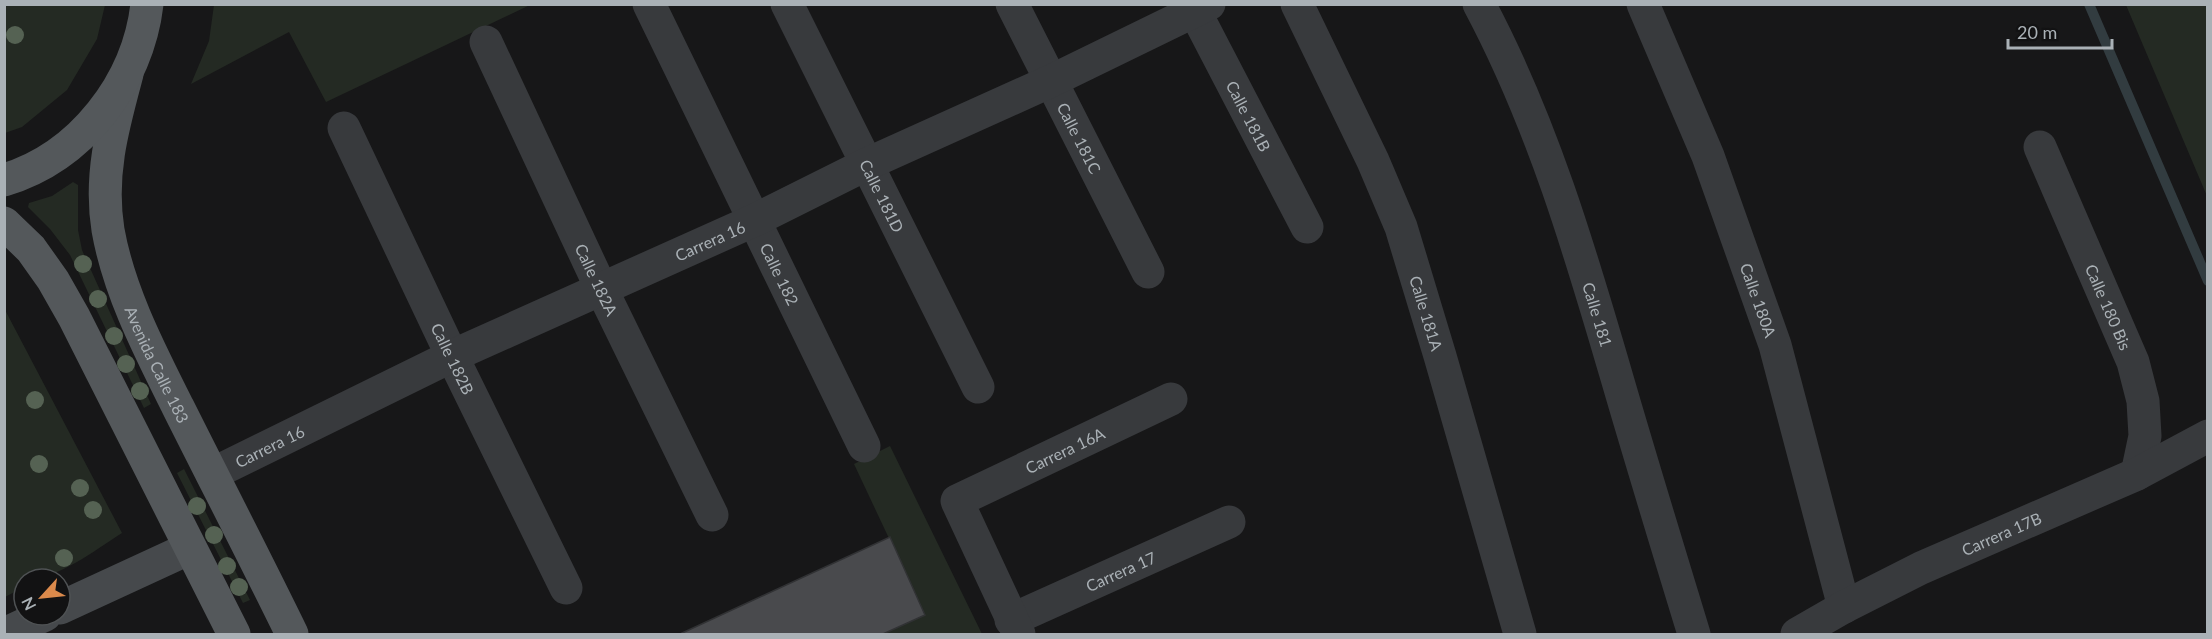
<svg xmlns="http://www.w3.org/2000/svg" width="2212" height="639" font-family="Lato,sans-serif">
<rect width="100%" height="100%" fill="#171718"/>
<path fill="#242a23" d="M5,4L105,5L97,39L67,90L22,127L5,133Z
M214,5H530L326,102L289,32L191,84L209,41Z
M2126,5H2207V196Z
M73,182L78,185V230L82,250L151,404L144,408L70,255L50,229L28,207L29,203L52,196Z
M4,308L122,533C93,551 60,579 24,579V587L5,597Z
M890,446L982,634H883L925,615L854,464Z
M184,469L250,600L243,603L177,473Z"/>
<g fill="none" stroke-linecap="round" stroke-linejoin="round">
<path stroke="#323c40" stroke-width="10" d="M2089,4L2208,281"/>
</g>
<path fill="#494a4d" stroke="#313234" stroke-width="1.5" d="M890,537L925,615L883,634H680Z"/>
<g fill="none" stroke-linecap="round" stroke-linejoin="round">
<g stroke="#383a3d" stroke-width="33">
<path id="s1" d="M649,4L864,446"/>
<path id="s2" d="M787,4L978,387"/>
<path id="s3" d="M1012,4L1148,272"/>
<path id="s4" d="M1191,4L1307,227"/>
<path id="s5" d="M1297,4L1373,161L1401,227L1440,356L1520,634"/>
<path id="s6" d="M1479,4C1542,122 1580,251 1617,378C1642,464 1668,549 1694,634"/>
<path id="s7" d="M1643,4L1708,156L1775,345L1844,607"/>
<path id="s8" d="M486,42L601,288L712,515"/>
<path id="s9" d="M344,128L452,356L566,588"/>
<path id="s10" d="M2040,147L2133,362L2143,401L2145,436L2137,474"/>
<path id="s11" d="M212,474L452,356L755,220L867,164L1051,81L1209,4"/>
<path id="s12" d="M1011,620L1229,522"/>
<path id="s13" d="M1019,634L957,501L1171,399"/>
<path id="s14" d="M1797,634L1844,607L1921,568L2137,474L2208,436"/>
</g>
<path stroke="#46494c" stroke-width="33" d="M60,608L190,548
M4,634L45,615"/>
<g stroke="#54585b" stroke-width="33">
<path id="s15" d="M127,74C113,126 99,174 108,230C119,292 150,351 178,407C216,483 255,558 292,634"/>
<path d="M4,180C81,157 138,83 147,4"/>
<path d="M4,223L31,249L53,280L74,317L234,634"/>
</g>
</g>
<g fill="#556253">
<circle cx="15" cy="35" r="9"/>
<circle cx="83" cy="264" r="9"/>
<circle cx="98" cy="299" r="9"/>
<circle cx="114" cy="336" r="9"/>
<circle cx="126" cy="364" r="9"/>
<circle cx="140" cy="391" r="9"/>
<circle cx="35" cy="400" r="9"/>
<circle cx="39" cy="464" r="9"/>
<circle cx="80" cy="488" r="9"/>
<circle cx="197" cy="506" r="9"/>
<circle cx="93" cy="510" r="9"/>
<circle cx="214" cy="535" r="9"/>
<circle cx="64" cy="558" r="9"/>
<circle cx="227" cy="566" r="9"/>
<circle cx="239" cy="587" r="9"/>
</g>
<g text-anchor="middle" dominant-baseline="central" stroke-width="5" stroke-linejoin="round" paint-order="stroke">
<g font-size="16" fill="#aab1b6" stroke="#121213">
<text stroke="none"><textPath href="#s4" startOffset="126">Calle 181B</textPath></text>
<text stroke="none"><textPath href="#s3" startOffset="150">Calle 181C</textPath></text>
<text stroke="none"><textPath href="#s2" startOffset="214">Calle 181D</textPath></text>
<text stroke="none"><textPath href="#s11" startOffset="550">Carrera 16</textPath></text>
<text stroke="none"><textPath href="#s1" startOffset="300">Calle 182</textPath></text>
<text stroke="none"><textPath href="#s8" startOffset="262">Calle 182A</textPath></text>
<text stroke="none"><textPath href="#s7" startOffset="318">Calle 180A</textPath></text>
<text stroke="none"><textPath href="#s10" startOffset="174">Calle 180 Bis</textPath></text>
<text stroke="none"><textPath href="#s5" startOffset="336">Calle 181A</textPath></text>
<text stroke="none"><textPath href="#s6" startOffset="333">Calle 181</textPath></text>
<text stroke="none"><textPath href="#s9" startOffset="255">Calle 182B</textPath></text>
<text stroke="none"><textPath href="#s15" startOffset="302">Avenida Calle 183</textPath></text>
<text stroke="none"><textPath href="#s11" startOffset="64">Carrera 16</textPath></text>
<text stroke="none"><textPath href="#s13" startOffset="266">Carrera 16A</textPath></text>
<text stroke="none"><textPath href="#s14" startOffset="228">Carrera 17B</textPath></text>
<text stroke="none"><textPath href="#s12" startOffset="120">Carrera 17</textPath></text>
</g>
</g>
<rect width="2212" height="639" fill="none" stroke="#aab1b6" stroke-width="12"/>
<g transform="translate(42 597) rotate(243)"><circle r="28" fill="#121213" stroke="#4f5254" stroke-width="1.5"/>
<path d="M0-4.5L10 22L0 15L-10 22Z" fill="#db8a4c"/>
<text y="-9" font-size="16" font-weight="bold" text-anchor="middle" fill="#aab1b6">N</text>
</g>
<path d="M2008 39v9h104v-9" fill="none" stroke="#aab1b6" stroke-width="3"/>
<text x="2017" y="39" font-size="18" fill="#aab1b6" stroke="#121213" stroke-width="4.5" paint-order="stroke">20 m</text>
</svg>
